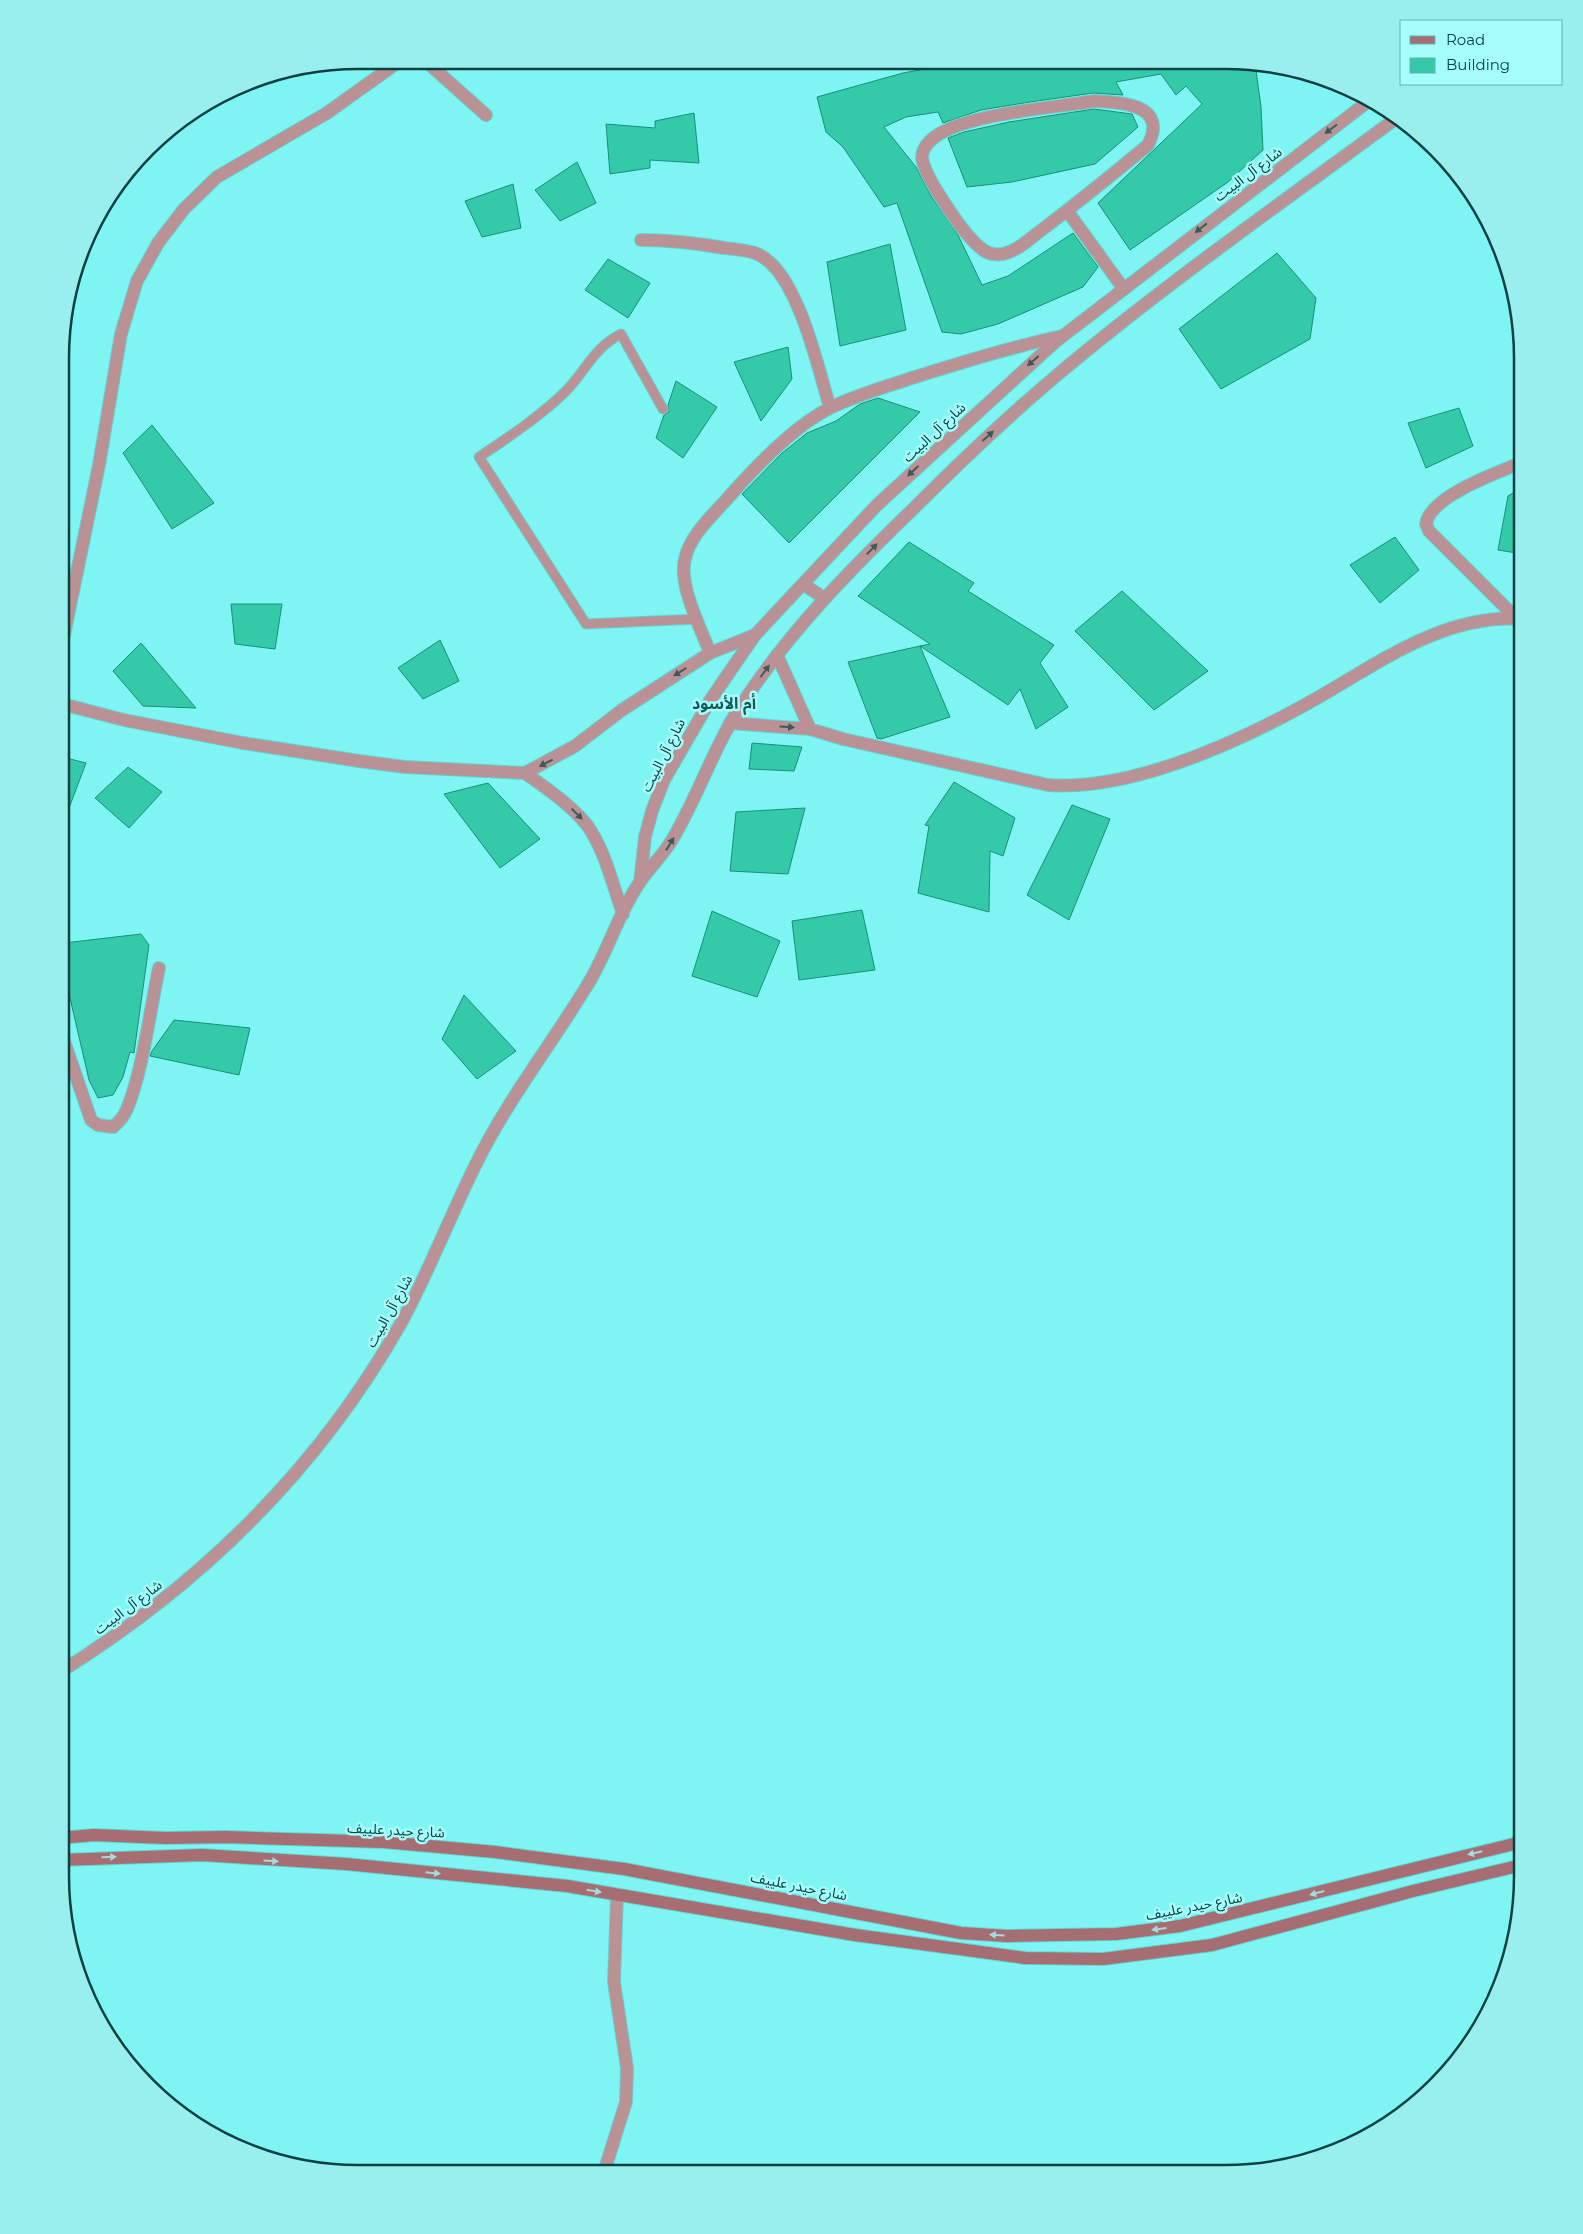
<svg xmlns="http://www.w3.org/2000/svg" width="1583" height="2234" font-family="Montserrat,'Noto Sans Arabic',sans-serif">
<rect width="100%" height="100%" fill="#7ff5f3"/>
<path fill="#34c9a8" stroke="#159178" d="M963,62L1255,63L1261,107L1263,150L1228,182L1130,250L1098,203L1202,104L1186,86L1176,95L1161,74L1116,82L1123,95L1093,93L1030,102L981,110L943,123L938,112L906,117L884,127L916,167L931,196L958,235L982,285L1008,276L1073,233L1098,267L1083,287L998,324L961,334L942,332L897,203L884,207L843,147L826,132L817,97L903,73Z
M1094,109L1132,114L1138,127L1095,164L1012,182L967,187L948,138L964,132L1009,122Z
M694,113L699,163L650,160V168L610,174L606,124L655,128V121Z
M577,162L596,203L560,221L535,190Z
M513,184L521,228L482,237L465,201Z
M890,244L906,330L840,346L827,262Z
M1277,253L1316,298L1310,339L1221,389L1179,329Z
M608,259L650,283L628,318L585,290Z
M788,347L792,379L761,421L734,362Z
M676,381L717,407L683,458L656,438L664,415L669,412L668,405Z
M878,398L920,412L789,543L742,494L781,454L807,433L836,421L860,404Z
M1459,408L1473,446L1426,468L1408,423Z
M152,425L214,503L172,529L123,453Z
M1523,487V554L1498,550L1508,496Z
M1395,537L1419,570L1380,603L1350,565Z
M909,542L974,583L968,591L1054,645L1040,663L1068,707L1036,729L1020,689L1008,705L920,646L930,644L858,596Z
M1122,591L1208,671L1154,710L1075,631Z
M231,604H282L275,649L235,644Z
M440,640L459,681L423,699L398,668Z
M141,643L196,708L143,706L113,671Z
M920,646L950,717L881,739L877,738L848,662Z
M752,743L802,747L794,771L749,769Z
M62,757L86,763L63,824L62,823Z
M128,767L162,792L129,828L95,798Z
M954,782L1015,818L1003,856L990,851L989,912L918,893L929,826L925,825Z
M488,783L540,839L500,868L444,794Z
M1072,805L1110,819L1069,920L1027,895Z
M805,808L788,874L730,871L736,812Z
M862,910L875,970L799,980L792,921Z
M712,911L780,941L757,997L692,976Z
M141,934L149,945L134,1053L130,1052L123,1077L113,1095L98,1098L89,1080L64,972V943Z
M464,995L516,1051L477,1079L442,1039Z
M174,1020L250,1028L239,1075L150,1056L152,1051Z"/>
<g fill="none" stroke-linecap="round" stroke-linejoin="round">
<defs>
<path id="service" d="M663,409L621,334C593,348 586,371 565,392C539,417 509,437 479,457L586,624L698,619"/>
<path id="minor" d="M421,60L429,64L486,115
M1094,101C1120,102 1169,104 1148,145C1112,175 1076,204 1039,232C1028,240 1017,251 1003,254C996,255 988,254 982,249C965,237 925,178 922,158C922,152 925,146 930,141C957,114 1054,108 1094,101Z
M1068,212L1123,288
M641,240C669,240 696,243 724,248C734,249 745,250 755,253C797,268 818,368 830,408
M1517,619L1429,531L1426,524C1430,496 1499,472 1523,462
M62,645L99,465L121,334L137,281L158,243L184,209L217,177L327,113L401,60
M710,653C701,628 678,585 685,559C690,535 712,516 728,498C755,467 794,426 830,408C856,395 885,387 912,378C962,362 1011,347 1062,336
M777,655L810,729
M62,704L124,720L243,743L359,761L405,767L525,773L575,746L622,710L710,653L755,635
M730,723L810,729L843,739L1048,785C1140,792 1263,731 1341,684C1396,651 1455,614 1523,619
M525,773C546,788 570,804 587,825C605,850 613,886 623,914
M61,1032L91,1120L98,1125L113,1127C119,1122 124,1117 127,1109C143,1070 150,1010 159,968
M604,2172L626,2102L627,2068L614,1982L617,1895"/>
<path id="tertiary" d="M803,584L824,598
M640,882L645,837L652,811L664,780L711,699L755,635L877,505L1055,342L1370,100
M60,1672C201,1584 319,1468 401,1323C436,1259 460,1188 497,1125C525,1077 559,1032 588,984C608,952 618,913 640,882C650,867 663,855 672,840C699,795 714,745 744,701C791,630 849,571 910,512C957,465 1005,419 1056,376C1165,284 1283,202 1398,117"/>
<path id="secondary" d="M60,1838L94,1835L165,1838L226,1837L384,1842L495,1852L624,1869L961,1933L1007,1936L1116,1934L1180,1926L1522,1842
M60,1860L202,1855L346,1864L567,1886L855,1935L1025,1958L1103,1959L1212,1945L1413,1891L1522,1865"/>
</defs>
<use href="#service" stroke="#67d1cf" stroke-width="11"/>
<use href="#minor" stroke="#67d1cf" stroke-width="14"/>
<use href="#tertiary" stroke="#67d1cf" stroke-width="14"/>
<use href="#secondary" stroke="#67d1cf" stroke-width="14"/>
<use href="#service" stroke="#ba9295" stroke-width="9"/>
<use href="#minor" stroke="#ba9295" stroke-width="12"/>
<use href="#tertiary" stroke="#ba9295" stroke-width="12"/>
<use href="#secondary" stroke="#a66d72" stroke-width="12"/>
</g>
<defs><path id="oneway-solid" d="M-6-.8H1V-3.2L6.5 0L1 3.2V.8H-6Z" transform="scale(1.25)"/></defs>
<g fill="#3e595a">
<use href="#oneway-solid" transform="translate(1331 129) rotate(143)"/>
<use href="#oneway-solid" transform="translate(1201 228) rotate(142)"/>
<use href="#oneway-solid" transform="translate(1033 361) rotate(139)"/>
<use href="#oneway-solid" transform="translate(988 436) rotate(-42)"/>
<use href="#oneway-solid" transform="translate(913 471) rotate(137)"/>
<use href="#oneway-solid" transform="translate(872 549) rotate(-46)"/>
<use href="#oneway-solid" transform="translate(765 671) rotate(-54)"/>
<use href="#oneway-solid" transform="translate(680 672) rotate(148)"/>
<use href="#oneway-solid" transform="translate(787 727) rotate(4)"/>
<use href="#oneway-solid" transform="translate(546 763) rotate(153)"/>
<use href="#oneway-solid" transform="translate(577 814) rotate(45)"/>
<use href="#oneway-solid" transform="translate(670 844) rotate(-58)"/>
</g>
<g fill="#a5dada">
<use href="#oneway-solid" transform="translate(1475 1853) rotate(167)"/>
<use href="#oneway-solid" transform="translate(109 1857) rotate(-2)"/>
<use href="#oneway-solid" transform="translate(271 1861) rotate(3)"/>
<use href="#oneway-solid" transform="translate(433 1873) rotate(6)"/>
<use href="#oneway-solid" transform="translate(594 1891) rotate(10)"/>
<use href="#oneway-solid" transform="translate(1317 1893) rotate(165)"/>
<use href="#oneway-solid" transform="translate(1159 1929) rotate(173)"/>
<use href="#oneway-solid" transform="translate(997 1935) rotate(-177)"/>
</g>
<g text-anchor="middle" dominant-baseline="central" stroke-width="5" stroke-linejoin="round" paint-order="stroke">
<g font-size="14" fill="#094040" stroke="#a5fefc">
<text transform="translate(1248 174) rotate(-37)">شارع آل البيت</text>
<text transform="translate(934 432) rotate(-43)">شارع آل البيت</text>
<text transform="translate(663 755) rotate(-63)">شارع آل البيت</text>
<text transform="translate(389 1311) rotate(-61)">شارع آل البيت</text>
<text transform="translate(128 1607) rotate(-37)">شارع آل البيت</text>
<text transform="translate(396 1830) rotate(3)">شارع حيدر علييف</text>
<text transform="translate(799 1886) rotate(11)">شارع حيدر علييف</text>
<text transform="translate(1194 1906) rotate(-11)">شارع حيدر علييف</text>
</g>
<g font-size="16" font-weight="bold" fill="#145857" stroke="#a5fefc">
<text x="724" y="703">أم الأسود</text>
</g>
</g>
<path d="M0 0H1583V2234H0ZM358 69H1225A289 289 0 0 1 1514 358V1876A289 289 0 0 1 1225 2165H358A289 289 0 0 1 69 1876V358A289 289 0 0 1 358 69Z" fill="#99efed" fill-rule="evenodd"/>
<path fill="none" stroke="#094040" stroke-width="2.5" d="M358 69H1225A289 289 0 0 1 1514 358V1876A289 289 0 0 1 1225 2165H358A289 289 0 0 1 69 1876V358A289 289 0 0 1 358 69Z"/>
<rect x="1400" y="20" width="162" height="65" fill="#a5fefc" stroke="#67b2b1"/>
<rect x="1410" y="36" width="25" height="8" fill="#a66d72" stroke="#67b2b1"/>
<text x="1446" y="45" font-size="15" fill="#094040">Road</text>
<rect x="1410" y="58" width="25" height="15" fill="#34c9a8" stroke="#67b2b1"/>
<text x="1446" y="70" font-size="15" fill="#094040">Building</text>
</svg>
